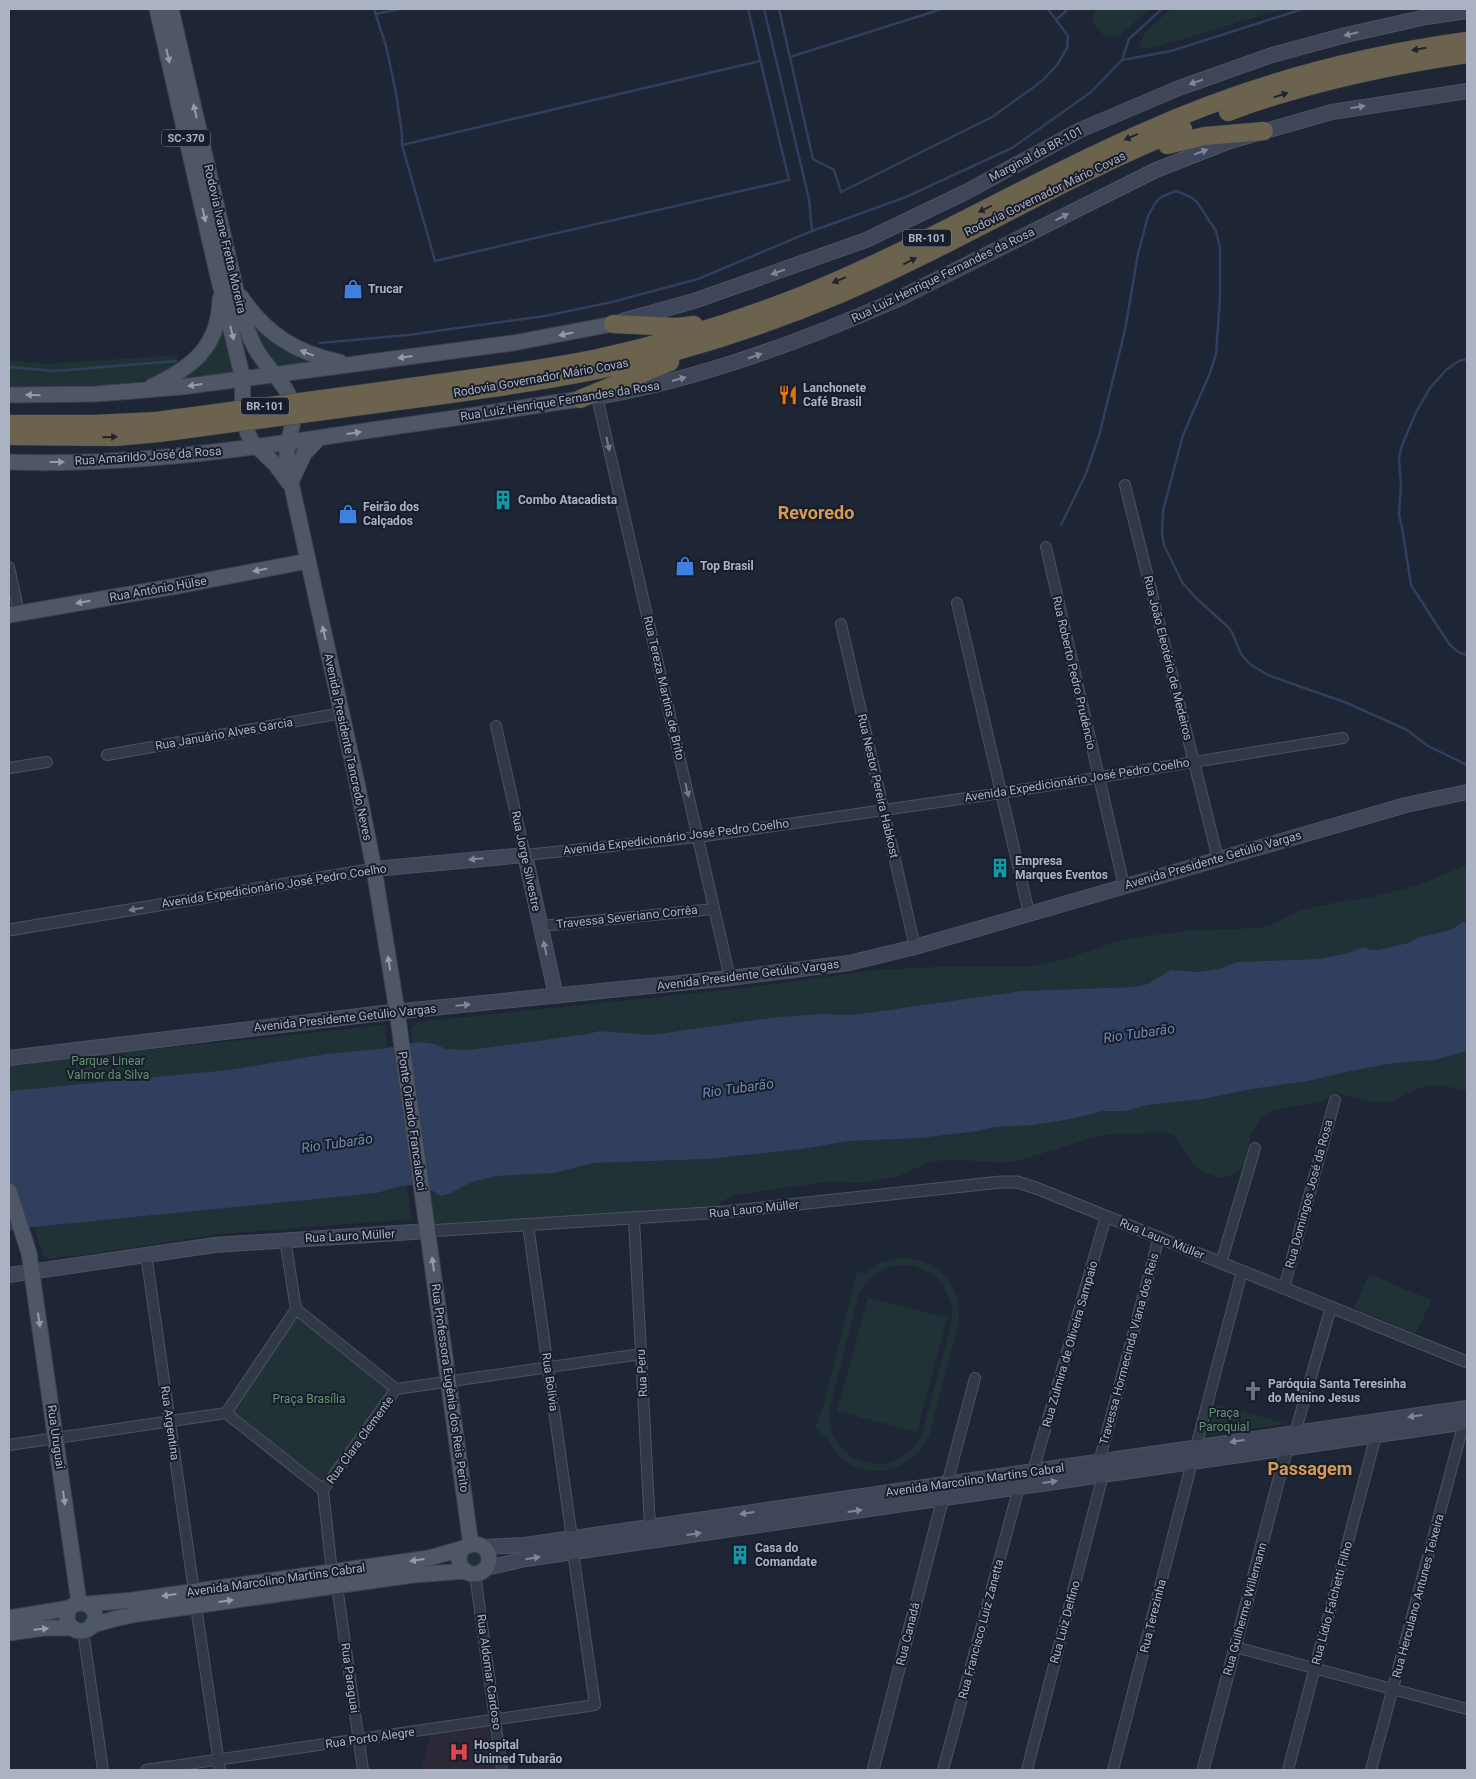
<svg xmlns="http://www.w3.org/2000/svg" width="1476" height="1779" font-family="Roboto,sans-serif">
<rect width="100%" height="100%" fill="#1e2535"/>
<path fill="#2c2937" d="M489,1724L495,1770H421L431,1733Z"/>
<path fill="#203236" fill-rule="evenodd" d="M1096,9H1149L1121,35L1105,37L1092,21Z
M1171,9H1284L1152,48L1139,47L1145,32Z
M250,317L325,363L280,369L264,354Z
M226,319L238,372L180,378Z
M177,355L175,369L161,377L110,386L9,387V360L47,364Z
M1467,865V923L1463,922L1450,930L1420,937L1408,943L1377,950H1372L1363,947L1349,953L1318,959L1236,962L1222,968L1198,972L1171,970L1148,984L1132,987L1022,991L852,1015L822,1014L778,1017L650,1035L599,1031L588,1034L470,1050L446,1049L435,1044L422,1042L412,1043L411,1029L417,1022L745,988L876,970L936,967L1031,966L1062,960L1118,941L1183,931L1257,928L1271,925L1299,911L1337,902L1368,898L1416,886Z
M385,1025L387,1048L326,1054L228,1070L9,1091V1066L99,1055Z
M1467,1051V1091C1451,1087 1434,1082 1417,1089C1409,1092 1401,1098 1392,1101C1374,1106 1353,1095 1334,1093L1323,1101L1274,1110L1261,1116L1251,1135L1245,1163L1236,1174L1221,1178L1205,1173L1193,1165L1174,1135L1156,1131L1142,1134H1108L1094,1137L1021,1160L1006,1163L961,1160L932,1161L899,1176L870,1182L855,1183L831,1181L734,1195L722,1201L718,1208L436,1226L433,1224L429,1187L441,1196L449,1194L472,1182L496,1176L554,1173L594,1163L708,1159L802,1149L849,1141L921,1138L978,1131L995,1127L1033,1125L1071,1119L1103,1111H1125L1147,1105L1203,1099L1252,1089L1308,1081L1351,1071L1394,1063L1435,1060Z
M406,1184L412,1219L221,1234L90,1254L48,1259L43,1255L34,1227L377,1193Z
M896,1258C935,1256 962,1283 959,1322L929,1436C914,1468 875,1483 844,1460C836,1454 833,1446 827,1439C823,1435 819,1432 815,1428L823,1406L857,1272L866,1273L880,1263ZM897,1265H912L933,1274L943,1285L952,1306V1321L922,1433C898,1487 823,1466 830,1407L858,1297C866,1279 878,1269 897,1265Z
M1369,1274L1431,1300L1416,1334L1354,1308Z
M868,1297L947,1318L917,1432L837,1411Z
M296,1315L391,1389L322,1484L231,1410Z
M1216,1404L1287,1424L1207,1435Z
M465 1559a9 9 0 1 1 18 0a9 9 0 1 1-18 0Z
M74 1617a7 7 0 1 1 14 0a7 7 0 1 1-14 0Z"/>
<path fill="#303f5e" d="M1463,922L1467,923V1051L1435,1060L1394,1063L1351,1071L1308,1081L1252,1089L1203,1099L1147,1105L1125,1111H1103L1071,1119L1033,1125L995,1127L978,1131L921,1138L849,1141L802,1149L708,1159L594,1163L554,1173L496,1176L472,1182L449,1194L440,1196C418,1178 402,1186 377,1193L34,1227L9,1231V1091L228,1070L326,1054L387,1048L412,1043L422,1042L435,1044L446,1049L470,1050L588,1034L599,1031L650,1035L778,1017L822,1014L852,1015L1022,991L1132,987L1148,984L1171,970L1198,972L1222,968L1236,962L1318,959L1349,953L1363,947L1372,950H1377L1408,943L1420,937L1450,930Z"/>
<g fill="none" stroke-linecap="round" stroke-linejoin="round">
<path stroke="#303f5e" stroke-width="2.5" d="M374,9L386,46L396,93L402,134V145L435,261L789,180L748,9
M764,9L809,199L812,231
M779,9L813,159L834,170L841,192L992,117L1042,81L1057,65L1067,48L1068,36L1048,9
M375,14L401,9
M1056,20L1068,9
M790,57L942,9
M1122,60L1129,39L1162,9
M402,145L760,61
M320,343L408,335L545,316L612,302L698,279L812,231L906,197L1012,148L1091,92L1122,60L1171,51L1303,9
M1467,359L1459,361L1446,370L1430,388L1416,412L1401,448L1399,460L1401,484L1399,514L1403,533L1411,585L1449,644L1458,652L1467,655
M9,367L55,371L176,361
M1061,525L1085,476L1099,436L1125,330L1138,254L1148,216L1156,202L1161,197L1176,191L1191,197L1197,202L1216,231L1220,248V298L1216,354L1210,373L1183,435L1163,511L1162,534L1164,545L1182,582L1195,597L1227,626L1232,632L1241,654L1251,665L1270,676L1347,703L1407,730L1428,746L1467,765"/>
<defs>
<path id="minor" d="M597,397L730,978
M1125,485L1218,859
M1046,547L1124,886
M9,567L19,613
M957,603L1029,913
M841,624L915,947
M496,726L525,855L698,837L1001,793L1343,738
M107,755L342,713
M9,768L47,762
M541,926L714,909
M634,1219L650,1527
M528,1225L572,1538
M285,1239L296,1309
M146,1254L194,1591
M1221,1263L1255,1148
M1284,1288L1335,1100
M296,1309L396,1389
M396,1389L641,1354
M226,1413L296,1309
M226,1413L323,1490
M1295,1433L1331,1307
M9,1445L226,1413
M1196,1447L1242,1271
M1099,1462L1159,1237
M1033,1471L1106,1216
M947,1484L975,1378
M323,1490L396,1389
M323,1490L332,1572
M475,1574L502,1770
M337,1586L363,1770
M196,1606L220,1770
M83,1631L103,1770
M1235,1647L1467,1709
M146,1770L595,1705L573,1552
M943,1770L1019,1487
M1027,1770L1103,1475
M1113,1770L1192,1462
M1288,1770L1376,1435
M1371,1770L1464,1422"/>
<path id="tertiary" d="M9,930L374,869
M428,1231L724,1212L1001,1182H1017L1036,1188L1467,1362
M873,1770L943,1498
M1203,1770L1287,1448"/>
<path id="secondary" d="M622,321L694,301L866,240L966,192L1080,130L1179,88L1272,55L1346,35L1426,17L1467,11
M598,397C702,378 800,342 896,300L1156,170L1230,141L1332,112L1467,91
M374,869L525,855L556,996
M9,1058L383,1013L730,978L849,963L915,947L1406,805L1467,792
M9,1275L215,1245L428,1231
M483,1547L525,1545L1467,1408
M486,1568L526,1559L1467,1422"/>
<path id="primary" d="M157,9L216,268L243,379L242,411L248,434L252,442L275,464L289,483
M171,9L242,316C247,330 252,345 261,357C273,375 289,386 293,409C295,422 289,437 287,450C287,457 287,463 288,469L357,783L374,869L397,1011L471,1545
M241,297C266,334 296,353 340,362
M151,387C191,368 219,348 220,299
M9,395L96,394L181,387L513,343L613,324
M9,462C121,466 233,451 344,434C423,423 501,411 580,399
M291,482L304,454L319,438
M9,615L177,586L308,561
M9,1191L29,1253L79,1603
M459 1559a15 15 0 1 1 30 0a15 15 0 1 1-30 0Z
M67 1617a14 14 0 1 1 28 0a14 14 0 1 1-28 0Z
M87,1604L133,1600L429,1558L464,1548
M9,1618L70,1608
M93,1625L114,1619L138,1614L413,1575L466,1571
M9,1633L44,1628H73"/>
<path id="motorway" d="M1228,112C1305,83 1386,66 1467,54
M1167,145L1205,136L1264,131
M613,324L677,327L694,325
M374,392C448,381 524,373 598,358C667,343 737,321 803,295C920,248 1029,182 1144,132C1246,86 1356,56 1467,41
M580,399L670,362
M376,404C450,394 524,385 598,370C681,353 762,327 840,294C957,244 1065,176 1183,129
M9,424H94L156,421
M9,436L115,437L159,433"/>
</defs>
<use href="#minor" stroke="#4c5261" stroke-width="12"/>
<use href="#tertiary" stroke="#4c5261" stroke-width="13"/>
<use href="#secondary" stroke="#4c5261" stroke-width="16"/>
<use href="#primary" stroke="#3a414f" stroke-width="17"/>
<use href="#motorway" stroke="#393f4d" stroke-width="19"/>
<use href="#minor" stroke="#313846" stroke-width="10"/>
<use href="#tertiary" stroke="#313846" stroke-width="11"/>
<use href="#secondary" stroke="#3f4659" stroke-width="14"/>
<use href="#primary" stroke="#4f5666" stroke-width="15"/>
<use href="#motorway" stroke="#6c634e" stroke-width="18"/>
<defs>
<path id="motorway-bridge" d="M156,421L374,392
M159,433L376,404"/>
</defs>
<use href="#motorway-bridge" stroke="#393f4d" stroke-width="19" stroke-linecap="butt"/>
<use href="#motorway-bridge" stroke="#6c634e" stroke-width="18"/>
</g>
<defs><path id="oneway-solid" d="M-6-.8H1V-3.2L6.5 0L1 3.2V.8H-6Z" transform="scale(1.25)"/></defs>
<g fill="#7f8799">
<use href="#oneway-solid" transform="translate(1351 34) rotate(167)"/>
<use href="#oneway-solid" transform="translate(1196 82) rotate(161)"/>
<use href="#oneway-solid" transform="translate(1358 107) rotate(-9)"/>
<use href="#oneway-solid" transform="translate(1201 152) rotate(-21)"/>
<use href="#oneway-solid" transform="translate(1062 217) rotate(-27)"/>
<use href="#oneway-solid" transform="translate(778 272) rotate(161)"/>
<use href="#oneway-solid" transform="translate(755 356) rotate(-19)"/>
<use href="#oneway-solid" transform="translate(679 379) rotate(-15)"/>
<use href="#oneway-solid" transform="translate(476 859) rotate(175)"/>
<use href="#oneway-solid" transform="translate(545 948) rotate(-102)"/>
<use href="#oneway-solid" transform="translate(463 1005) rotate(-5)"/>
<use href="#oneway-solid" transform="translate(1415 1416) rotate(172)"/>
<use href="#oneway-solid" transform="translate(1237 1441) rotate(172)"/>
<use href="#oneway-solid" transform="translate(1050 1482) rotate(-8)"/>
<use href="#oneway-solid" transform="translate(855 1511) rotate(-8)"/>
<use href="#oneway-solid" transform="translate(747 1513) rotate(172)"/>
<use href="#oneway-solid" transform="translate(694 1534) rotate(-8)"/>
<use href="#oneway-solid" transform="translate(533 1558) rotate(-9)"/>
</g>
<g fill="#20242e">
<use href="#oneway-solid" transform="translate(1419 49) rotate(170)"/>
<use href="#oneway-solid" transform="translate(1281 95) rotate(-17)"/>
<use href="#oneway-solid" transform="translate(1131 137) rotate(156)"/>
<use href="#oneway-solid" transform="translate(985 209) rotate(154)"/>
<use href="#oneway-solid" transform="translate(910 261) rotate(-27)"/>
<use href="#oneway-solid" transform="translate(839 280) rotate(157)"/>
<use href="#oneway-solid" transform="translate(110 437) rotate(-2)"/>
</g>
<g fill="#939bac">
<use href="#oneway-solid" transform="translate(168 56) rotate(77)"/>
<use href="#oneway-solid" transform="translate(195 111) rotate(-103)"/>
<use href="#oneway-solid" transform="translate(204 215) rotate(77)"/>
<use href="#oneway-solid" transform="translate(232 333) rotate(76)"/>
<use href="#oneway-solid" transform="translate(566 334) rotate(168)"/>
<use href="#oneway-solid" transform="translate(307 353) rotate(-159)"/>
<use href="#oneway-solid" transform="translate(405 357) rotate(172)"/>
<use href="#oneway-solid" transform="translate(195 385) rotate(172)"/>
<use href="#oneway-solid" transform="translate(33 395) rotate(-179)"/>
<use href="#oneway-solid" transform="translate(354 433) rotate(-8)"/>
<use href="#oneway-solid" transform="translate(57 462)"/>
<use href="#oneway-solid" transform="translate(260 570) rotate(169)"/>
<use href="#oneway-solid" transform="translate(83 602) rotate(170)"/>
<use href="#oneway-solid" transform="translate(324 633) rotate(-103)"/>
<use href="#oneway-solid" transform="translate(389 963) rotate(-99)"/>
<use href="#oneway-solid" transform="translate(433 1264) rotate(-98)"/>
<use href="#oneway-solid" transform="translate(39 1320) rotate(82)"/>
<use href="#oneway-solid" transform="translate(64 1498) rotate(82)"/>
<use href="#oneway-solid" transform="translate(417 1560) rotate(172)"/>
<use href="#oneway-solid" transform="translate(169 1595) rotate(172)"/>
<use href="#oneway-solid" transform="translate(226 1601) rotate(-8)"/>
<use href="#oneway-solid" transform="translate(41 1629) rotate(-5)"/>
</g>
<g fill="#747b8b">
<use href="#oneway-solid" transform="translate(608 444) rotate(77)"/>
<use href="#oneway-solid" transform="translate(687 790) rotate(77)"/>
<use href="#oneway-solid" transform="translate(136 909) rotate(170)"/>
</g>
<defs>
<symbol id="shop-bare" viewBox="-9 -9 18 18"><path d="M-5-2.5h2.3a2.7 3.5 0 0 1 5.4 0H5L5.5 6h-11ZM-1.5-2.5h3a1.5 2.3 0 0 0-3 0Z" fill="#3f7fe0" stroke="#171d2a" stroke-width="2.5" paint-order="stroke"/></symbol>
<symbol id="restaurant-bare" viewBox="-9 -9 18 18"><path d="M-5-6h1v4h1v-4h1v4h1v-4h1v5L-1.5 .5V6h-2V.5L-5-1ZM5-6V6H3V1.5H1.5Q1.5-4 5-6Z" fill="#e8710a" stroke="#171d2a" stroke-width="2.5" paint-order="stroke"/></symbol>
<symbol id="building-bare" viewBox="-9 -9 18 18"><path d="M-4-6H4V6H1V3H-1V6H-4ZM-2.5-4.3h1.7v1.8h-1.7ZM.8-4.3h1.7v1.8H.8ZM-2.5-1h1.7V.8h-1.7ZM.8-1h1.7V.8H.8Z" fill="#0f9aa8" stroke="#171d2a" stroke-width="2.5" paint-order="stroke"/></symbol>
<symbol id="church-bare" viewBox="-9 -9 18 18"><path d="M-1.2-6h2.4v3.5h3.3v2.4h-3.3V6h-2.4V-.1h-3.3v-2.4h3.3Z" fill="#6b7280" stroke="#171d2a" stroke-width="2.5" paint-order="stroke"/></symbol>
<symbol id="hospital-bare" viewBox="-9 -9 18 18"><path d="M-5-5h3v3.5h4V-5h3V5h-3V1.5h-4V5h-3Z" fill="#e0444e" stroke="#171d2a" stroke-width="2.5" paint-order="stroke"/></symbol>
</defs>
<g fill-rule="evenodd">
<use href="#shop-bare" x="339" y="275" width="28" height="28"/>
<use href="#restaurant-bare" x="774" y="381" width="28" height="28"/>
<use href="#building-bare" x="489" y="486" width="28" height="28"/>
<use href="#shop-bare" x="334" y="500" width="28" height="28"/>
<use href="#shop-bare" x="671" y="552" width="28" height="28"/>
<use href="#building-bare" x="986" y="854" width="28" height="28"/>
<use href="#church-bare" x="1239" y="1377" width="28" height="28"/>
<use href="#building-bare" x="726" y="1541" width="28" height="28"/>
<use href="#hospital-bare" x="445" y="1738" width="28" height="28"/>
</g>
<g text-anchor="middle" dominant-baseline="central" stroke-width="4" stroke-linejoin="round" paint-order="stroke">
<g fill="#171d2a" stroke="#7e8596" stroke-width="1">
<rect x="162" y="129.5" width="48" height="17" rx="4"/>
<rect x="903" y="229.5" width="48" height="17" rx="4"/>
<rect x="241" y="397.5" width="48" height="17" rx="4"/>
</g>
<g font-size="11" font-weight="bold" fill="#aab2c4">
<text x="186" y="138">SC-370</text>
<text x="927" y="238">BR-101</text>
<text x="265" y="406">BR-101</text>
</g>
<g font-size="12" fill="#aab2c4" stroke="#171d2a">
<text transform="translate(1036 154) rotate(-28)">Marginal da BR-101</text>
<text transform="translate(1045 194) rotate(-26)">Rodovia Governador Mário Covas</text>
<text transform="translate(225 239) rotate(77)">Rodovia Ivane Fretta Moreira</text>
<text transform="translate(943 275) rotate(-26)">Rua Luiz Henrique Fernandes da Rosa</text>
<text transform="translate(541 378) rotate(-10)">Rodovia Governador Mário Covas</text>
<text transform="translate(560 401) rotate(-9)">Rua Luiz Henrique Fernandes da Rosa</text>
<text transform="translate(148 456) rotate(-4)">Rua Amarildo José da Rosa</text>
<text transform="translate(158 589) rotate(-10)">Rua Antônio Hülse</text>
<text transform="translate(1168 658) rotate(76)">Rua João Eleotério de Medeiros</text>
<text transform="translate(1074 673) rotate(77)">Rua Roberto Pedro Prudêncio</text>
<text transform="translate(664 688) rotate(77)">Rua Tereza Martins de Brito</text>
<text transform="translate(224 734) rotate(-10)">Rua Januário Alves Garcia</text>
<text transform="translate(348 747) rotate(78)">Avenida Presidente Tancredo Neves</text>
<text transform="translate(1077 780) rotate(-9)">Avenida Expedicionário José Pedro Coelho</text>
<text transform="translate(878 786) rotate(77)">Rua Nestor Pereira Habkost</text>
<text transform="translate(676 837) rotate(-7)">Avenida Expedicionário José Pedro Coelho</text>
<text transform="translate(1213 860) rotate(-16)">Avenida Presidente Getúlio Vargas</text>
<text transform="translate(526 861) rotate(78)">Rua Jorge Silvestre</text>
<text transform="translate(274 886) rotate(-9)">Avenida Expedicionário José Pedro Coelho</text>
<text transform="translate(627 917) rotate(-6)">Travessa Severiano Corrêa</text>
<text transform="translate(748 975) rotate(-7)">Avenida Presidente Getúlio Vargas</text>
<text transform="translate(345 1018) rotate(-6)">Avenida Presidente Getúlio Vargas</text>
<text transform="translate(412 1121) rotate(82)">Ponte Orlando Francalacci</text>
<text transform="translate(1309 1194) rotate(-75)">Rua Domingos José da Rosa</text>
<text transform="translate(754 1209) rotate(-6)">Rua Lauro Müller</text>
<text transform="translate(350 1236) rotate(-3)">Rua Lauro Müller</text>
<text transform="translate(1162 1239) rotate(22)">Rua Lauro Müller</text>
<text transform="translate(1070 1344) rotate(-74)">Rua Zulmira de Oliveira Sampaio</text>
<text transform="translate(1129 1349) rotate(-75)">Travessa Hormecinda Viana dos Reis</text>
<text transform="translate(642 1373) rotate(-93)">Rua Peru</text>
<text transform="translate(550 1382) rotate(82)">Rua Bolívia</text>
<text transform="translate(450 1388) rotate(82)">Rua Professora Eugênia dos Reis Perito</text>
<text transform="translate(170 1423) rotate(82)">Rua Argentina</text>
<text transform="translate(56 1437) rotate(82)">Rua Uruguai</text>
<text transform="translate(360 1440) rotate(-54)">Rua Clara Clemente</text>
<text transform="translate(975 1480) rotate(-8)">Avenida Marcolino Martins Cabral</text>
<text transform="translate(276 1580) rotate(-8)">Avenida Marcolino Martins Cabral</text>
<text transform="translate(1418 1596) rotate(-75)">Rua Herculano Antunes Teixeira</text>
<text transform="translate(1332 1603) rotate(-75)">Rua Lídio Falchetti Filho</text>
<text transform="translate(1245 1609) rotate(-75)">Rua Guilherme Willemann</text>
<text transform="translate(1153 1616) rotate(-76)">Rua Terezinha</text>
<text transform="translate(1065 1622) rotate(-75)">Rua Luiz Delfino</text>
<text transform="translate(981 1629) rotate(-75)">Rua Francisco Luiz Zanetta</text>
<text transform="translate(908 1634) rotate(-76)">Rua Canadá</text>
<text transform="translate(489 1672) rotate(82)">Rua Aldomar Cardoso</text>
<text transform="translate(350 1678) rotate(82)">Rua Paraguai</text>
<text transform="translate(370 1738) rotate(-8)">Rua Porto Alegre</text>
</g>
<g font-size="12" font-weight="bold" fill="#aab2c4" stroke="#171d2a" text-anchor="start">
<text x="368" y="289">Trucar</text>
<text x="803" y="388">Lanchonete<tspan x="803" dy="14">Café Brasil</tspan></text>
<text x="518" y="500">Combo Atacadista</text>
<text x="363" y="507">Feirão dos<tspan x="363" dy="14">Calçados</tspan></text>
<text x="700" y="566">Top Brasil</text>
<text x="1015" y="861">Empresa<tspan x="1015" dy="14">Marques Eventos</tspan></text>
<text x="1268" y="1384">Paróquia Santa Teresinha<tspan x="1268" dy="14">do Menino Jesus</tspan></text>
<text x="755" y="1548">Casa do<tspan x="755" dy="14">Comandate</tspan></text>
<text x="474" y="1745">Hospital<tspan x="474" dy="14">Unimed Tubarão</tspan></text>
</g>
<g font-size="12" fill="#629472" stroke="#171d2a">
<text x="108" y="1061">Parque Linear<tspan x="108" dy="14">Valmor da Silva</tspan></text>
<text x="309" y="1399">Praça Brasília</text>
<text x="1224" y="1413">Praça<tspan x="1224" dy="14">Paroquial</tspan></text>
</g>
<g font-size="14" font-style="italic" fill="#7186ae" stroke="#171d2a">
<text transform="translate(1139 1033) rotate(-8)">Rio Tubarão</text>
<text transform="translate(738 1088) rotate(-8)">Rio Tubarão</text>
<text transform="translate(337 1143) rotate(-8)">Rio Tubarão</text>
</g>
<g font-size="18" font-weight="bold" fill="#d69953" stroke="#171d2a">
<text x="816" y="512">Revoredo</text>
<text x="1310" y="1468">Passagem</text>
</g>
</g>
<rect width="1476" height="1779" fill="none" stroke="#aab2c4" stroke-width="20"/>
</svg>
